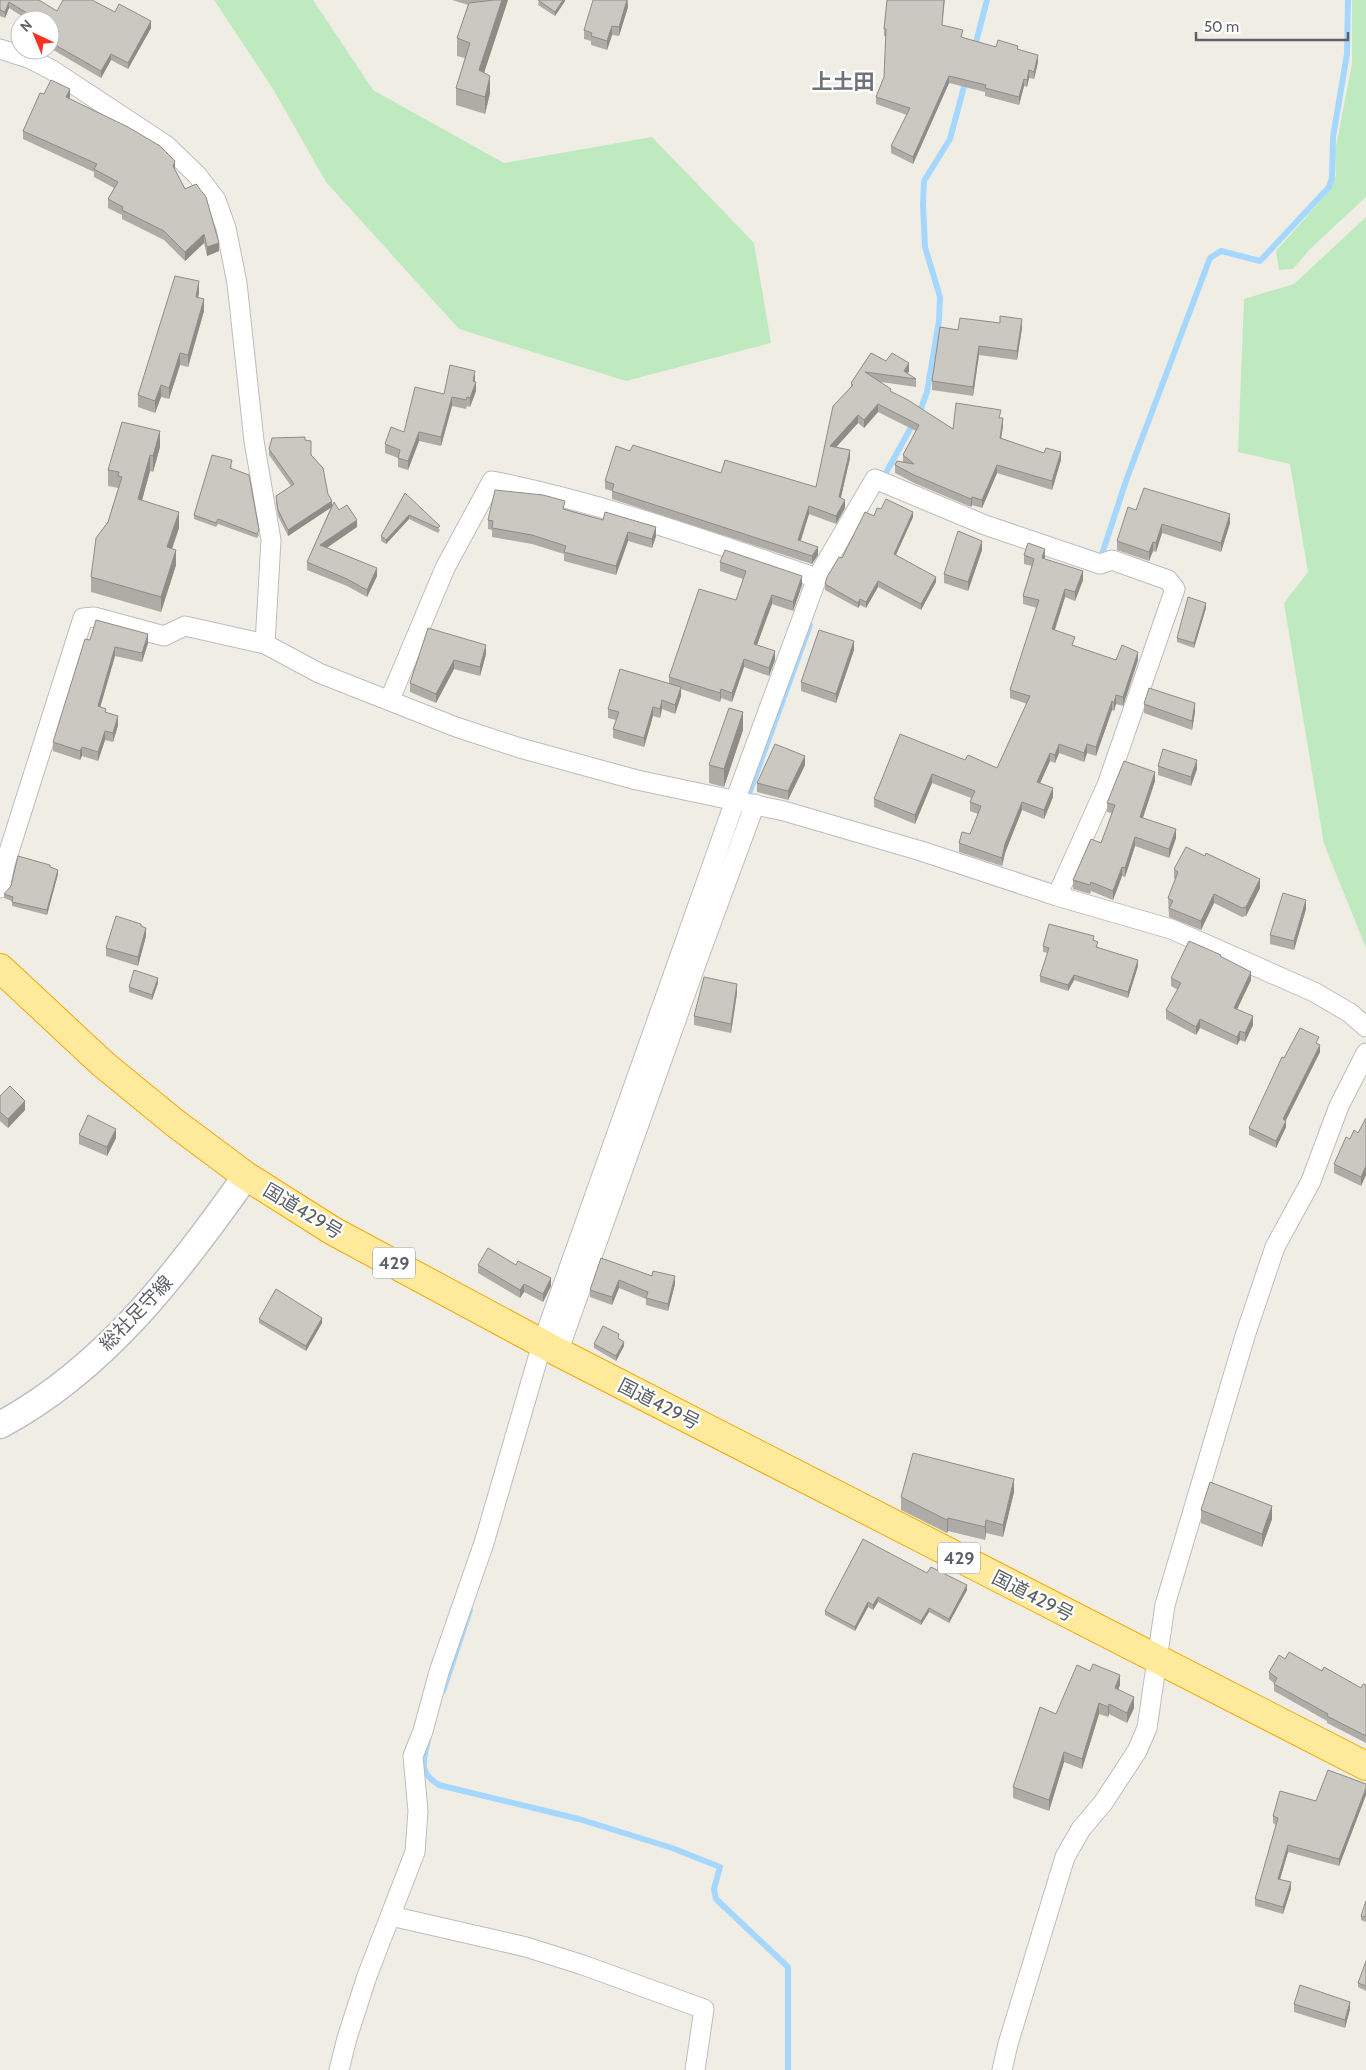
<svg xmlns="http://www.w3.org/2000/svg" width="1366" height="2070" font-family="Cabin,'Noto Sans JP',sans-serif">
<rect width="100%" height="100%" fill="#f0eee4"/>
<path fill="#bfeabf" d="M214,0H313L373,90L504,163L652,137L754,243L771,343L626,381L459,329L326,182L273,89Z
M1352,0H1366V197L1310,249L1293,269L1279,270L1276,251L1330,190L1336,176L1335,151L1352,64Z
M1366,217V948L1324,844L1284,603L1308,572L1290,464L1238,452L1244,299L1294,284Z"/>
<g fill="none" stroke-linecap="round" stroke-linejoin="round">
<path stroke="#a6d8ff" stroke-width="6" d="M974,50L987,0
M882,480L920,411L927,392L939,321L940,297L925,247L923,205L924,181L950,139L966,79
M1097,556L1101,557L1127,478L1210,258L1221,251L1260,261L1329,187L1332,178L1333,137L1347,54L1348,0
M746,802L810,625
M443,1691L470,1610
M428,1741C423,1762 418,1772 439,1785L579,1819L672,1848L720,1867L714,1889L716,1899L788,1967V2070"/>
<defs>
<path id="minor" d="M0,49L31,59L52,70L167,146L197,175L216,200L226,228L237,283L254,441L271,540L265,644
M390,699L445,568L492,481C603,503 710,542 817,578
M0,888L5,864L83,618L94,617L164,636L185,626L265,644L319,673L456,727L520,748L637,780L784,811L921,851L1057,896L1171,929L1314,992L1350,1013L1366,1027
M558,1352L696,964L755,804
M391,1916L526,1947L583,1965L704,2009L695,2070
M339,2070L347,2038L367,1976L415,1852L418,1811L413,1756L423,1731L439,1672L484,1543L542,1344L735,801L817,578L875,479L985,525L1100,564L1112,560L1168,580L1175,589L1107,785L1057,896
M1002,2070L1008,2044L1065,1857L1081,1829L1103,1803L1137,1751L1147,1728L1165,1605L1245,1336L1275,1247L1311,1181L1339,1106L1366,1053"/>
<path id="secondary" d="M0,1425C105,1369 179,1271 246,1176"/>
<path id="trunk" d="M0,968L103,1064L175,1123L246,1176L333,1231L558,1352L1366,1766"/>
</defs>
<use href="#minor" stroke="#b9bdc2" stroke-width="21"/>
<use href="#secondary" stroke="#babec4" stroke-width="29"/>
<use href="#trunk" stroke="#f5a700" stroke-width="30"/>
<use href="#minor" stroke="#fff" stroke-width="19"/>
<use href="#secondary" stroke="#fff" stroke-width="26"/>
<use href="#trunk" stroke="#ffea9c" stroke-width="28"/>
</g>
<path fill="#afaca6" d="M0,0L57,11L115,12L151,28L128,69L111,60L101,78L50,48V20H28L9,8L5,18L0,16Z
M452,0H508L484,73L490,93L485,114L456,105V88L465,58L457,56V38L468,5Z
M539,0H565V1L555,16L538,5Z
M628,0V7L619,36L612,35L607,50L591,45V41L584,39V30Z
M887,0H945L942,26L963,38L996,47L1018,49L1038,62L1034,79L1029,78L1027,87L1024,86L1019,105L985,96V92L949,83L913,164L891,153V146L907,115L876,104V97L884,77L886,36H884V29Z
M44,94L70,97L69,98L175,170L219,251L207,256L204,243L185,261L164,240L122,219V215L108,208V199L114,188L94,177V172L23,139V131Z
M199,293L198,297L204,311L188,367L180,365L169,399L161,397L155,413L138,407V395Z
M1022,328L1017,360L979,355L973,396L932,390V381L958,330Z
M871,353L886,361L909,371L908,374L916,379V387L881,382L891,392L953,429L1001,418L1003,426L1001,438L1061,460L1052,490L997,473L982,508L972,505L971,507L914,483L895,473V465L903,462V455L916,431L878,412L864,428L858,423L836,447L850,458L841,498L845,508L836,524L809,514L801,541L818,555L812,564L612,499V491L605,489V481L630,451L721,473L816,487L851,387V383Z
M475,381L476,391L470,407L467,406L466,409L452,406L441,446L419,441L408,470L398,467V458L385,453V444L404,432L444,394Z
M305,440L332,505L357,527L327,548L377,576L367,597L347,586L307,570V562L331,507L288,536L278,516L276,502V496L291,486L269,455V449Z
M160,447L153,472L150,471L142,500L179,528L172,549L176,565L161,612L91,592V577L118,489V488L108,486V470Z
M232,465L231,469L259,535L257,538L218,524L216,527L194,519V515Z
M405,493L440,530L438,533L409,519L386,544L381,541V536Z
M565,509L656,536L652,548L628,541L616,575L564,561V554L532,544L492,537V530L488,529V520Z
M881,509L913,517L896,555L936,582L921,610L878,587L866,608L860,605L858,608L825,590V584L842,558L874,516Z
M1136,510L1230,523L1221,552L1162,533L1156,552L1153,551L1149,561L1117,550V541Z
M982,550L968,591L944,583V574Z
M1024,555L1045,557V559L1083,580L1075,601L1065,597L1055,630L1074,646L1116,660H1138L1123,706L1116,704L1114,711L1112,710L1096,756L1087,753L1084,762L1059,753L1055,763L1050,761L1040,783L1053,797L1044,819L1022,810L1005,853L1002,866L959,852V843L970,834L978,814L970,811V802L971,798L932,783L915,824L874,807V799L965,760L997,768L1027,704L1010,698V690L1037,608L1023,604V596L1032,566L1024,564Z
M720,562L802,585L793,611L772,604L766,619L757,645L775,660L769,676L744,667L732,702L721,698L720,702L681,689V696L675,714L662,709L660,718L653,716L644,747L613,738V729L616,720L608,718V709L669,683V677L736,600L743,579L720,571Z
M1206,608L1194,648L1177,642V638Z
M428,628L486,654L480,676L454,669L436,703L410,692V683Z
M90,640L148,643L142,662L115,656L100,707L118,725L113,742L105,740L98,761L82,756L80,760L53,751V742Z
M854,650L836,703L801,691V682Z
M1144,704L1195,712L1192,730L1144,713Z
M743,730L724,787L709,783V765Z
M805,765L788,800L757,792V783Z
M1158,766L1197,769L1191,786L1158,775Z
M1155,781L1143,818L1176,838L1169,858L1135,846L1125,877L1122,876L1113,900L1091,891L1090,894L1073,889V880L1101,843L1112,813L1107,812V803Z
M50,868L58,874L47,915L12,906V901L4,898V894Z
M1174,869L1260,888L1246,916L1242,917L1214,903L1201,930L1169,917L1168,898L1175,879L1174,878Z
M1306,909L1294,950L1270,944V935Z
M141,926L146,936L138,966L106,956V948Z
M1094,940L1098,948L1138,966L1128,998L1074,980L1068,991L1040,982V976L1048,953L1043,952V946Z
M1221,957L1251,980L1237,1009L1253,1025L1245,1042L1240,1040L1237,1045L1200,1028L1196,1035L1166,1019V1010L1178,990L1171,986V978Z
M158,983L152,1000L129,992V987Z
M737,993L731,1033L694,1025V1016Z
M1318,1044L1320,1052L1286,1120V1127L1276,1148L1249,1135V1128L1284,1058Z
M0,1096L25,1110L8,1128L0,1121Z
M1366,1118V1175L1361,1186L1334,1173V1164L1350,1139L1358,1133Z
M79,1135L116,1138L107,1156L79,1144Z
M601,1258L675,1284L668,1311L646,1305V1299L619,1288L612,1305L590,1297V1290Z
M478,1265L551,1286L543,1302L524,1292L520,1298L478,1273Z
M259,1319L322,1323L306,1351L259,1323Z
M594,1344L624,1346L616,1361L594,1348Z
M1014,1492L1003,1537L986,1533L985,1540L948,1531L947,1533L901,1510V1497Z
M1201,1510L1272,1519L1262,1547L1201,1523Z
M927,1573L967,1590L949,1623L929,1612L921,1625L878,1602L873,1610L868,1607L855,1631L825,1615V1611Z
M1285,1659L1322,1671L1361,1688L1366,1685V1743L1327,1723V1721L1274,1691V1683L1269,1679V1672Z
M1120,1685L1118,1689L1134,1708L1127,1723L1109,1714L1108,1717L1099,1714L1082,1769L1064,1762L1049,1811L1013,1798V1787L1056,1714Z
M1366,1784V1795L1339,1866L1288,1852L1280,1879L1291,1889L1283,1914L1255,1906V1899L1276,1825L1273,1823V1816Z
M1366,1901V1922L1361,1920V1916Z
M1366,1961V1991L1358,1987V1983Z
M1294,2004L1350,2009L1345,2028L1294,2012Z"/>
<path fill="#8e8c87" d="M502,0H508L479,88V70Z
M563,0H565V1L555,16V12Z
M627,0L628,7L619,36V27Z
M9,2V8L5,18V12Z
M151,21V28L128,69V63Z
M612,26V35L607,50V41Z
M111,54V60L101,78V71Z
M1038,55V62L1034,79V72Z
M1029,70V78L1027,87V80Z
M490,76V93L485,114V97Z
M949,76V83L913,164V157Z
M1024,79V86L1019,105V97Z
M70,89V97L66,105V97Z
M175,161V170L173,174V166Z
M204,234V243L185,261V252Z
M219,243V251L207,256V247Z
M199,281V293L196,308V297Z
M204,299V311L188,367V355Z
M1022,319V328L1017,360V351Z
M979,346V355L973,396V387Z
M180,353V365L169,399V388Z
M909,363V371L905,378L904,371Z
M475,371V380L474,387L476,382V391L470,407V398Z
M161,385V397L155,413V401Z
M452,397V406L441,446V437Z
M878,404V412L864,428V420Z
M858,415V423L830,454V446Z
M1003,418V426L1000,446V438Z
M160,431V447L153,472V456Z
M419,432V441L408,470V461Z
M850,450V458L839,505V497Z
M1061,452V460L1052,490V481Z
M150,455V471L138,515V499Z
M997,465V473L982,508V500Z
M972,497V505L971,507V499Z
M845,500V508L836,524V516Z
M332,501V507L288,536V530Z
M809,506V514L798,548V540Z
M179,512V528L167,563V547Z
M913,512V517L894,559V554Z
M1230,514V523L1221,552V543Z
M409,515V519L386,544V540Z
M357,520V527L320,552V545Z
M1162,524V533L1156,552V543Z
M656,527V536L652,548V539Z
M628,532V541L616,575V566Z
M982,541V550L968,591V582Z
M1153,542V551L1149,561V552Z
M818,547V555L812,564V556Z
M1045,549V557L1042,567V558Z
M176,550V565L161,612V597Z
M377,568V576L367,597V590Z
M1083,571V580L1075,601V592Z
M802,576V585L793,611V602Z
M936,577V582L921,610V604Z
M878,581V587L866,608V602Z
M1065,589V597L1052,638V629Z
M772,595V604L754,653V644Z
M860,599V605L858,608V603Z
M1206,603V608L1194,648V643Z
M148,634V643L142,662V653Z
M854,641V650L836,703V694Z
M486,645V654L480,676V667Z
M115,647V656L98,715V706Z
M775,651V660L769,676V668Z
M1138,652V660L1123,706V697Z
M744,659V667L732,702V693Z
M454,660V669L436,703V694Z
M681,687V696L675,714V705Z
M721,689V698L720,702V693Z
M1116,695V704L1114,711V703Z
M662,700V709L660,718V709Z
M1112,701V710L1096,756V747Z
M1195,703V712L1192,730V721Z
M653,707V716L644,747V738Z
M743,712V730L724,787V769Z
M118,716V725L113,742V733Z
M105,731V740L98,761V752Z
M1059,744V753L1055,763V755Z
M1087,744V753L1084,762V753Z
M82,747V756L80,760V751Z
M1050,753V761L1037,790V782Z
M805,756V765L788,800V791Z
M1197,760V769L1191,786V777Z
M1155,772V781L1140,826V817Z
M932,774V783L915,824V815Z
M1053,788V797L1044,819V810Z
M1022,802V810L1005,853L1002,866V858L1005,844Z
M1176,829V838L1169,858V849Z
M1135,837V846L1125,877V868Z
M1122,867V876L1113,900V891Z
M58,870V874L47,915V910Z
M1260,879V888L1246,916V907Z
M1214,894V903L1201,930V921Z
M1306,900V909L1294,950V941Z
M146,928V936L138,966V957Z
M1138,960V966L1128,998V992Z
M1251,972V980L1234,1016V1008Z
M1074,975V980L1068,991V985Z
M158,978V983L152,1000V995Z
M737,984V993L731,1033V1024Z
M1253,1016V1025L1245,1042V1033Z
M1200,1019V1028L1196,1035V1027Z
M1240,1031V1040L1237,1045V1037Z
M1320,1045V1052L1283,1126V1119Z
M25,1101V1110L8,1128V1119Z
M1286,1121V1127L1276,1148V1141Z
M116,1129V1138L107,1156V1147Z
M1366,1166V1175L1361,1186V1177Z
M675,1276V1284L668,1311V1304Z
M551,1278V1286L543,1302V1294Z
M619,1280V1288L612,1305V1297Z
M524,1284V1292L520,1298V1290Z
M322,1318V1323L306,1351V1346Z
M624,1342V1346L616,1361V1356Z
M1014,1479V1492L1003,1537V1525Z
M1272,1506V1519L1262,1547V1534Z
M948,1518V1531L947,1533V1520Z
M986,1520V1533L985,1540V1527Z
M967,1585V1590L949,1623V1619Z
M878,1597V1602L873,1610V1605Z
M868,1602V1607L855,1631V1627Z
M929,1608V1612L921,1625V1621Z
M1120,1675V1685L1115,1698V1688Z
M1134,1697V1708L1127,1723V1713Z
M1099,1703V1714L1082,1769V1759Z
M1109,1704V1714L1108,1717V1707Z
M1064,1752V1762L1049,1811V1800Z
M1366,1788V1795L1339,1866V1859Z
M1288,1845V1852L1278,1886V1879Z
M1291,1882V1889L1283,1914V1907Z
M1350,2002V2009L1345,2028V2020Z"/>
<path fill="#cbc8c1" stroke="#8e8c87" d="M0,0H39L57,11L63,0H92L115,12L119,4L151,21L128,63L111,54L101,71L50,42V20H38L9,2L5,12L0,10Z
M494,0H502L479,70L490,76L485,97L456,88L470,43L457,38L469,3Z
M538,0H563L555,12Z
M593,0H627L619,27L612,26L607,41L591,36L592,33L584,30Z
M887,0H944L942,25L963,30L961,37L996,47L998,40L1018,46L1017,49L1038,55L1034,72L1029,70L1027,80L1024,79L1019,97L985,88L986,85L949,76L913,157L891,146L910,108L876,97L884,77L886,29H884Z
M51,80L70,89L66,97L128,127L160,146L175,161L173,166L185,189L196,184L206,197L219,243L207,247L204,234L185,252L164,231L122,210L123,207L108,199L118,182L94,169L97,164L23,131L40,93L44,94Z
M175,276L199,281L196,297L204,299L188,355L180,353L169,388L161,385L155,401L138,395Z
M1000,316L1022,319L1017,351L979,346L973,387L932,381L940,327L958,330L960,318L1000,323Z
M871,353L886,361L892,353L909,363L904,371L916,379L865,372L891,389L890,391L908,400L953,429L956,403L1001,410L999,418H1003L1000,438L1044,453L1046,448L1061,452L1052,481L997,465L982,500L972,497L971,499L914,475L895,465L897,461L914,464L903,455L919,425L878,404L864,420L858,415L830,446L850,450L839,497L845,500L836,516L809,506L798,540L818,547L812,556L612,491L614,484L605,481L616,446L630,451L633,445L721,473L725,460L816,487L833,406L853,385L851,383Z
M450,365L475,371L473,381L476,382L470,398L467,397L466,400L452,397L441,437L419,432L408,461L398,458L400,450L385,444L391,427L404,432L415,387L444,394Z
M122,422L160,431L153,456L150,455L138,499L179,512L167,547L176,550L161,597L91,577L96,538L108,522L122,477L118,476L119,472L108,470Z
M305,437V440L311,441V455L323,468L328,494L332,501L288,530L278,510L276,496L294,484L269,449L272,438Z
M212,455L232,460L230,468L249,475L259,530L257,534L218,519L216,523L194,515Z
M1144,488L1230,514L1221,543L1162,524L1156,543L1153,542L1149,552L1117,541L1128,507L1136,510Z
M495,490L543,495L565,501L563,509L603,520L605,512L656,527L652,539L628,532L616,566L564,552L566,546L532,535L492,528L493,521L488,520Z
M405,493L440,526L438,528L409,515L386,540L381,536Z
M886,499L913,512L894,554L936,577L921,604L878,581L866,602L860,599L858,603L825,584L827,577L839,557L842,558L865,512L874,516L877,508L881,509Z
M334,502L339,510L347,505L357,520L320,545L377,568L367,590L347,579L307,562Z
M958,531L982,541L968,582L944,574Z
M1028,543L1045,549L1042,558L1083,571L1075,592L1065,589L1052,629L1075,637L1072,645L1116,660L1122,645L1138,652L1123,697L1116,695L1114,703L1112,701L1096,747L1087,744L1084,753L1059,744L1055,755L1050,753L1037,782L1053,788L1044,810L1022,802L1005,844L1002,858L959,843L962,832L970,834L981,806L970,802L975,791L932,774L915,815L874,799L900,734L965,760L968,755L997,768L1030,696L1010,690L1039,600L1023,596L1034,559L1024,555Z
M725,550L802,576L793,602L772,595L766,610L754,644L775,651L769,668L744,659L732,693L721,689L720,693L669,677L699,589L736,600L746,571L720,562Z
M1188,597L1206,603L1194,643L1177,638Z
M96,620L148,634L142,653L115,647L98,706L106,709L105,712L118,716L113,733L105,731L98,752L82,747L80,751L53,742L85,639L90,640Z
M428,628L486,645L480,667L454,660L436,694L410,683Z
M819,630L854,641L836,694L801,682Z
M620,669L681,687L675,705L662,700L660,709L653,707L644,738L613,729L619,712L608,709Z
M1149,688L1195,703L1192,721L1144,704Z
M729,708L743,712L724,769L709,765Z
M775,744L805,756L788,791L757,783Z
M1163,749L1197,760L1191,777L1158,766Z
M1124,761L1155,772L1140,817L1176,829L1169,849L1135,837L1125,868L1122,867L1113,891L1091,882L1090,885L1073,880L1091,839L1101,843L1115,805L1107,803Z
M1186,847L1205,856L1206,853L1260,879L1246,907L1242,908L1214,894L1201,921L1169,908L1173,901L1168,898L1178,872L1174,869Z
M18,856L50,865V867L58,870L47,910L12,902L13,897L4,894L11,886Z
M1283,893L1306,900L1294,941L1270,935Z
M116,916L141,924V926L146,928L138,957L106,948Z
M1049,924L1094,936L1093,940L1098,942L1096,947L1138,960L1128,992L1074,975L1068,985L1040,976L1049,948L1043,946Z
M1189,941L1221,955L1220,956L1251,972L1234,1008L1253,1016L1245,1033L1240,1031L1237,1037L1200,1019L1196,1027L1166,1010L1181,983L1171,978Z
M134,970L158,978L152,995L129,987Z
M704,977L737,984L731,1024L694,1016Z
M1300,1028L1319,1037L1316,1043L1320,1045L1283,1119L1286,1121L1276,1141L1249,1128L1282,1057L1284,1058Z
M10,1086L25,1101L8,1119L0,1112V1096Z
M88,1115L116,1129L107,1147L79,1135Z
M1366,1118V1166L1361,1177L1334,1164L1346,1137L1350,1139L1354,1130L1358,1133Z
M488,1248L516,1265L518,1261L551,1278L543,1294L524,1284L520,1290L478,1265Z
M601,1258L652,1276L653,1271L675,1276L668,1304L646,1298L648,1292L619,1280L612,1297L590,1290Z
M276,1289L322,1318L306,1346L259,1319Z
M603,1326L619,1334L618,1338L624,1342L616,1356L594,1344Z
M913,1453L1014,1479L1003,1525L986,1520L985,1527L948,1518L947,1520L901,1497Z
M1210,1482L1272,1506L1262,1534L1201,1510Z
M863,1539L927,1573L931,1567L967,1585L949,1619L929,1608L921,1621L878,1597L873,1605L868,1602L855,1627L825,1611Z
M1289,1652L1322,1671L1324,1667L1361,1688L1363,1684L1366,1685V1736L1327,1716L1328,1714L1274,1684L1277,1678L1269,1672L1279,1655L1285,1659Z
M1093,1664L1120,1675L1115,1688L1134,1697L1127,1713L1109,1704L1108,1707L1099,1703L1082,1759L1064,1752L1049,1800L1013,1787L1040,1707L1056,1714L1077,1665L1090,1671Z
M1328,1770L1366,1784V1788L1339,1859L1288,1845L1278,1879L1291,1882L1283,1907L1255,1899L1278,1818L1273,1816L1280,1791L1316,1801Z
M1366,1901V1917L1361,1916Z
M1366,1961V1986L1358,1983Z
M1300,1985L1350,2002L1345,2020L1294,2004Z"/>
<g text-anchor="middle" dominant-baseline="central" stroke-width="4.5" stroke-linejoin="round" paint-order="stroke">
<g fill="#fff" stroke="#8d9095" stroke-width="1">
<rect x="373" y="1247.5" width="42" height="31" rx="4"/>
<rect x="938" y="1542.5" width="42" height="31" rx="4"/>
</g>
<g font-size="18" font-weight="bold" fill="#5c6167">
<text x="394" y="1263">429</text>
<text x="959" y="1558">429</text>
</g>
<g font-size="19" fill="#5c6167" stroke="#fff">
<text transform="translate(303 1211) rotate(31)">国道429号</text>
<text transform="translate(136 1313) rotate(-46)">総社足守線</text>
<text transform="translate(659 1404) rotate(27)">国道429号</text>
<text transform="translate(1033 1596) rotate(27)">国道429号</text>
</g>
<g font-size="21" font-weight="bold" fill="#6d7379" stroke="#fff">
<text x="843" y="81">上土田</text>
</g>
</g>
<g transform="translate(35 35) rotate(316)"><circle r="24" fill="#ffffff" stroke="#bec0c2"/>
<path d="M0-4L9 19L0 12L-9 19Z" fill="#fa3121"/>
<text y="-8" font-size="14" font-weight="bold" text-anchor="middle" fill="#5c6167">N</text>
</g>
<path d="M1196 32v8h152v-8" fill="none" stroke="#5c6167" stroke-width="2.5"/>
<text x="1204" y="32" font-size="15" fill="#5c6167" stroke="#ffffff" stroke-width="4" paint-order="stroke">50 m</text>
</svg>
